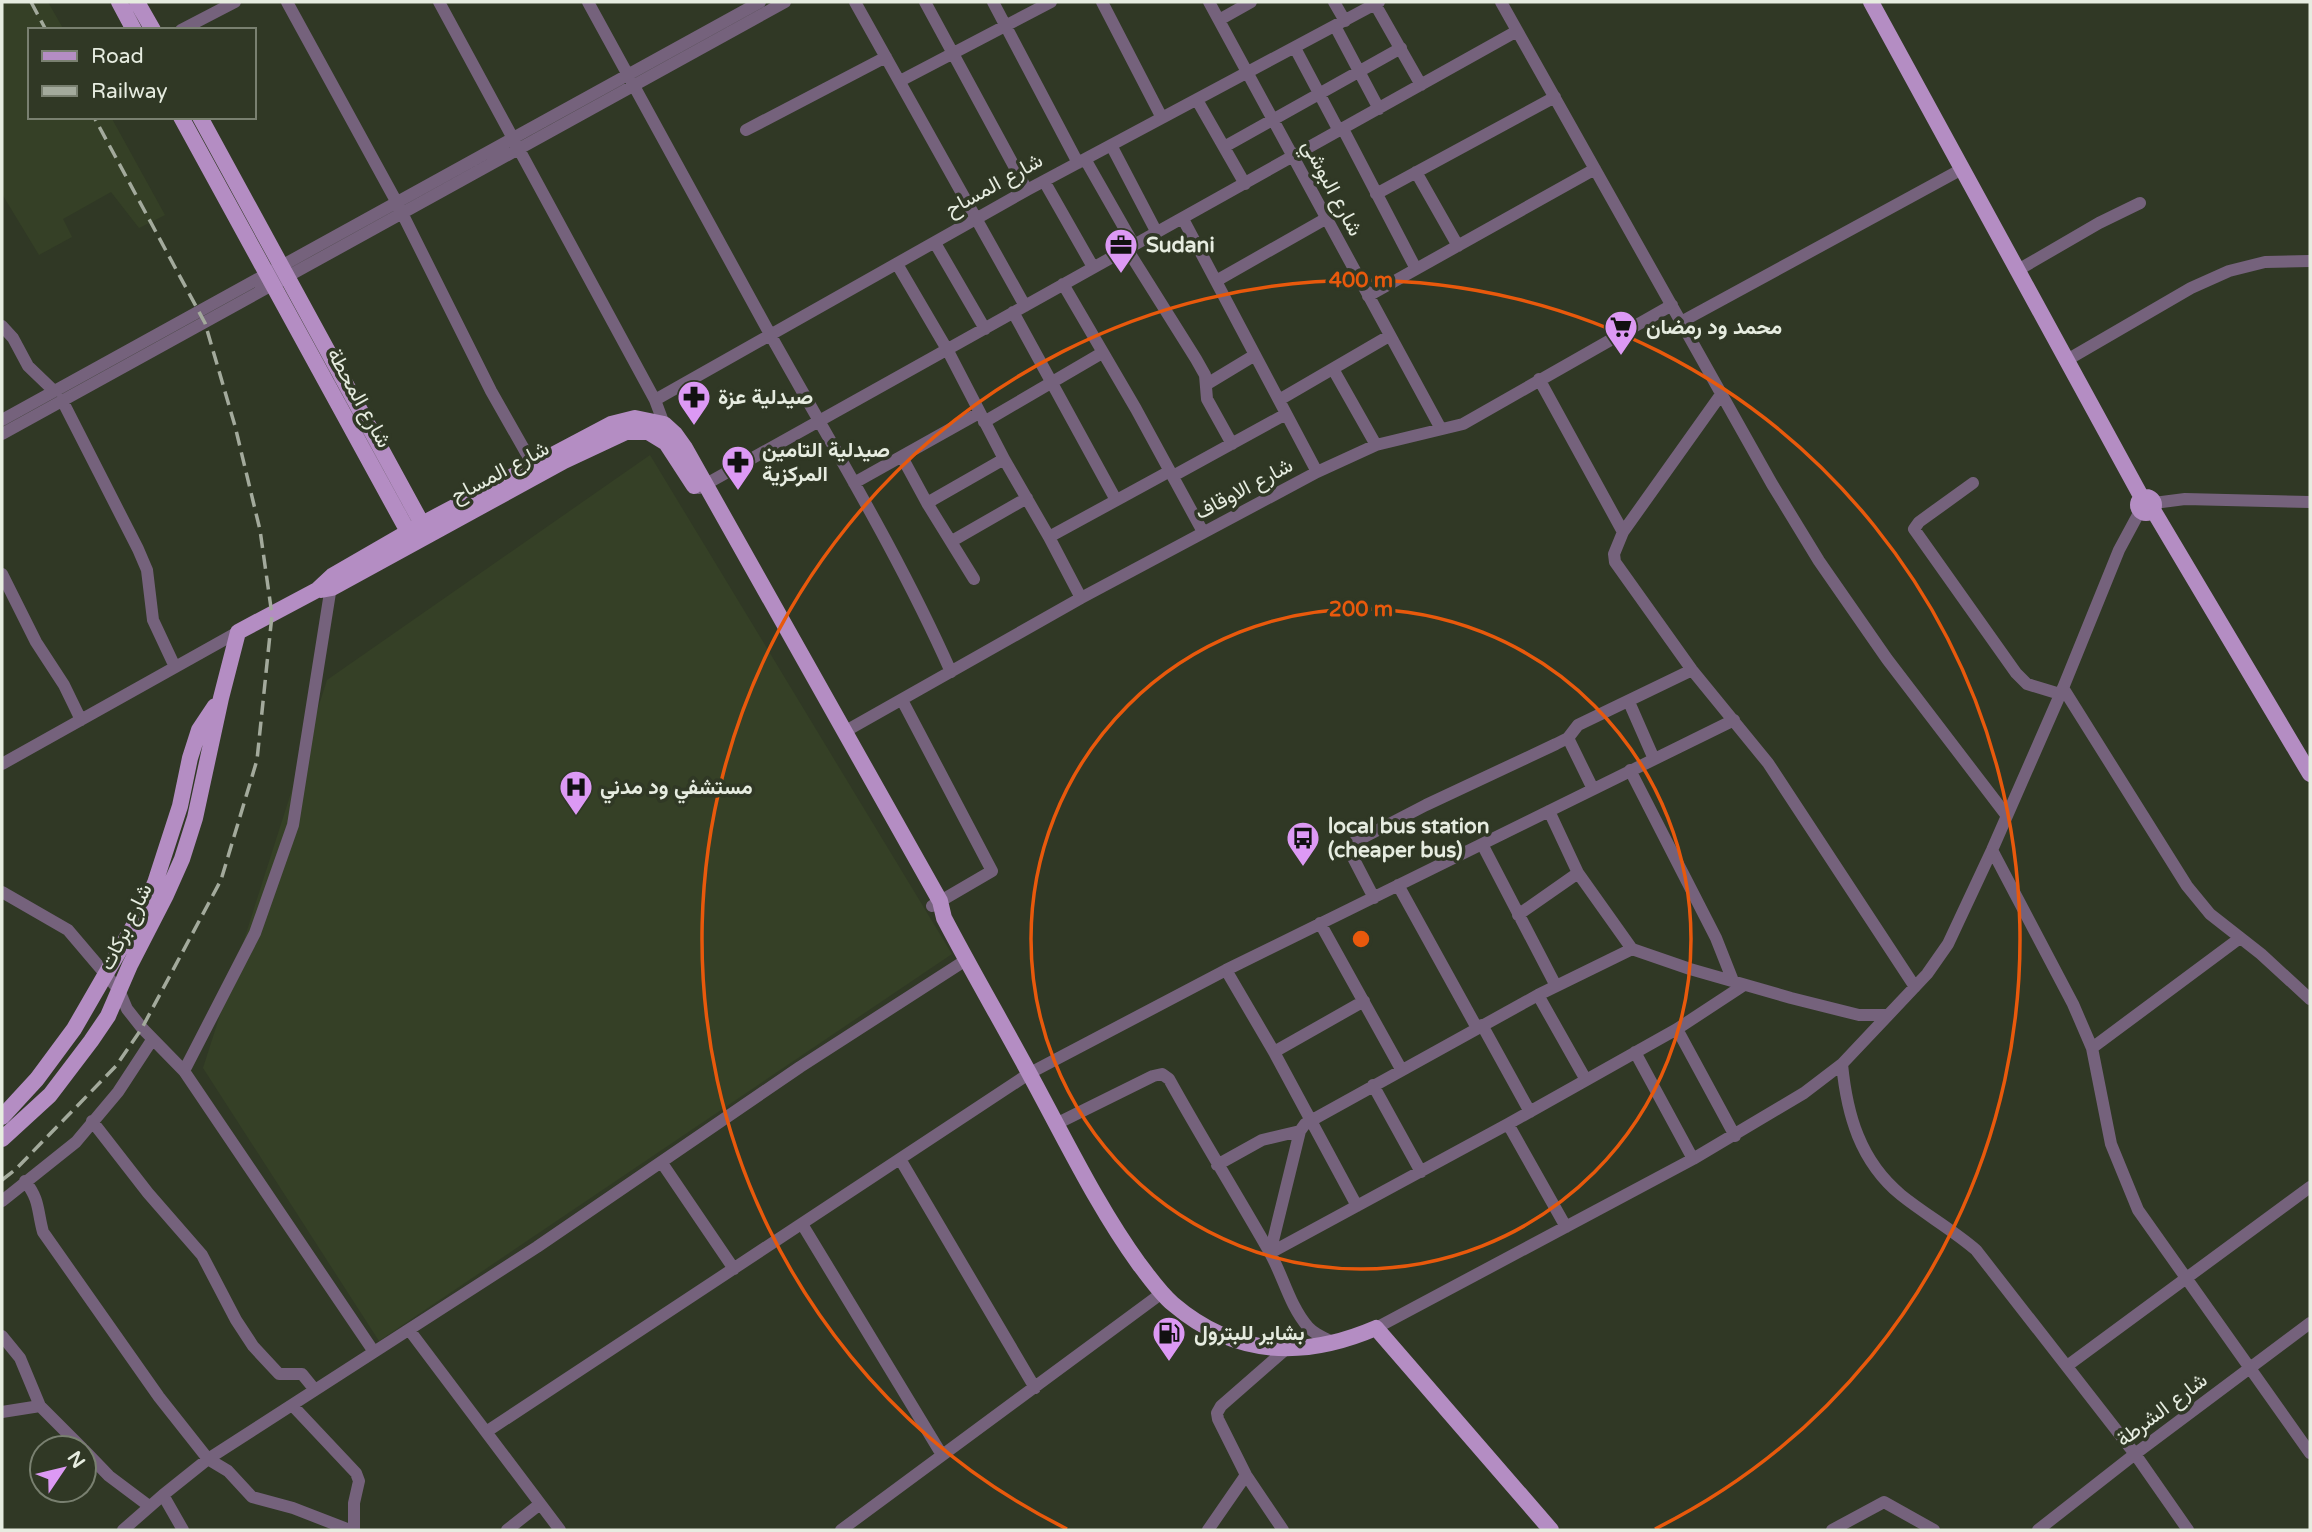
<svg xmlns="http://www.w3.org/2000/svg" width="2312" height="1532" font-family="'Varela Round',Vazirmatn,sans-serif">
<rect width="100%" height="100%" fill="#303825"/>
<path fill="#354026" d="M2,2H48L64,30H30V117H111L165,215L139,228L111,192L63,219L72,237L39,255L2,194Z
M650,455L952,954L379,1341L203,1068L327,680Z"/>
<g fill="none" stroke-linecap="round" stroke-linejoin="round">
<path stroke="#75627c" stroke-width="12" d="M287,2L396,201L491,391L533,465
M439,2L655,400L664,424L661,430
M588,2C649,113 709,225 771,336C833,447 899,555 951,672
M855,2L1025,306
M925,2L1027,190
M993,2L1078,163
M1102,2L1162,118
M1209,2L1441,429
M1334,2L1345,21
M1501,2L1772,484L1819,561L1887,659L2007,816
M1375,4L1421,85
M1219,20L1251,2
M1335,26L1379,109
M181,30L235,2
M1295,48L1339,131
M900,81L1051,2
M1197,100L1245,184
M1343,129L1416,269
M746,130L886,57
M1111,145L1157,233
M1224,147L1401,48
M1085,159L1134,245
M1416,172L1458,246
M1044,181L1093,267
M1376,194L1555,97
M1183,219L1317,472
M935,243L985,329
M1127,249L1196,359L1205,375L1207,399L1232,444
M897,264L948,351L1004,459L1049,537L1081,598
M2018,270L2099,223L2140,203
M1216,281L1327,218
M1063,284L1136,409L1203,532
M1368,296L1595,169
M1013,312L1116,500
M1681,322L1962,169
M2,326L13,338L28,366L54,391
M2067,360L2191,288L2229,271L2265,262L2310,261
M1333,369L1376,445
M1539,379L1623,532
M1207,384L1255,355
M1722,393L1623,532L1614,554L1615,562L1692,670L1768,763L1915,987
M62,400L138,549L147,570L153,620L175,667
M655,400L1027,190L1379,2
M1279,400L1389,336
M2,420L760,2
M984,422L1102,353
M2,434L785,2
M902,457L927,503L974,579
M1173,476L1286,414
M854,483L979,413
M1973,483L1919,522L1914,529L2016,673L2027,684L2060,694
M699,488L1517,31
M927,503L1004,459
M2154,503L2185,499L2310,502
M1049,537L1170,471
M952,541L1027,498
M2,574L36,642L64,685L81,720
M2063,688L2187,886L2210,914L2261,954L2310,999
M902,700L992,871L932,906
M1629,702L1654,759
M844,732L1081,598L1317,472L1376,445L1463,424L1672,305
M1568,738L1593,789
M2,764L238,632
M1630,770L1716,938L1733,981
M1549,811L1578,873L1632,949L1690,969L1791,998L1859,1015H1886
M1482,844L1556,986
M1992,850L2073,1004L2092,1048L2111,1144L2138,1210L2310,1453
M1398,885L1477,1028
M2,892L68,930L119,990L127,1009L142,1028L184,1071L374,1352
M1374,898L1347,846L1426,805L1556,744L1568,738L1578,725L1692,670
M1518,915L1578,873
M1320,923L1401,1069
M1226,970L1274,1052L1357,1206
M1538,995L1586,1080
M1482,1025L1530,1112
M1677,1029L1735,1136
M2092,1048L2240,938
M1274,1052L1364,1001
M1635,1052L1693,1159
M1842,1064C1847,1115 1860,1161 1901,1195C1926,1215 1953,1230 1976,1250L2135,1454L2188,1530
M184,1071L255,933L293,825L332,580
M1373,1085L1421,1172
M92,1121L148,1193L202,1255L236,1320L253,1346L279,1374H302L315,1390
M1056,1124L1153,1076L1162,1074L1169,1079C1201,1137 1236,1193 1269,1251C1283,1275 1289,1305 1308,1327C1315,1335 1326,1339 1335,1343
M1508,1124L1566,1227
M900,1159L1035,1388
M662,1163L734,1269
M1217,1165L1262,1140L1300,1131
M25,1181C40,1200 37,1210 43,1232L159,1397L208,1459L228,1471L252,1497L293,1508L350,1530
M2,1201L76,1142L118,1092L152,1040
M802,1224L942,1455
M1270,1253L1508,1124L1677,1029L1744,985
M1270,1253L1300,1131L1305,1124L1538,995L1632,949
M1376,1328L1693,1159L1804,1093L1842,1064L1927,974L1948,944L1992,850L2063,688L2119,550L2140,511
M410,1331L560,1530
M2,1336L20,1358L40,1406L82,1448
M2067,1366L2310,1187
M292,1405L356,1473L359,1481L354,1503V1530
M2,1412L40,1406
M486,1432L1030,1073L1226,970L1734,720
M84,1450L109,1476L149,1506
M163,1495L183,1530
M123,1530L163,1495L208,1459L537,1247L800,1067L966,960
M507,1530L540,1504
M841,1530L1162,1293
M1208,1530L1246,1475
M1283,1530L1246,1475L1218,1419L1217,1413L1221,1406L1285,1350
M1832,1530L1884,1502L1934,1530
M2038,1530L2135,1454L2310,1323"/>
<path stroke="#b48dc3" stroke-width="16" d="M119,2L134,30
M137,2L153,30
M1871,2L2142,498
M181,117L412,539
M200,117L427,533
M2138 505a8 8 0 1 1 16 0a8 8 0 1 1-16 0Z
M2153,510L2310,774
M321,590L332,588L564,461L626,432H648L666,443L694,486
M2,1117L37,1079L74,1029L141,913L155,883L180,806L190,758L199,730L215,706
M2,1139L50,1095L91,1041L108,1016L130,965L166,895L182,859L195,818L221,698L238,632L317,590L332,576L422,524L611,424L635,418L664,424L675,434L685,448L940,901L944,918C976,979 1011,1038 1043,1099C1073,1155 1102,1213 1139,1264C1150,1278 1160,1293 1173,1304C1235,1357 1304,1359 1376,1328L1551,1530"/>
<path stroke="#a3aa9c" stroke-width="3.5" stroke-dasharray="14 7" stroke-linecap="butt" d="M31,2L46,30
M2,1180L15,1170L116,1066L142,1028L221,880L257,760L272,615L260,530L235,426L205,323L94,117"/>
</g>
<g fill="none" stroke="#e8590c" stroke-width="3.5">
<circle cx="1361" cy="939" r="330"/>
<path d="M1067 1529A659 659 0 1 1 1655 1529"/>
</g>
<defs>
<symbol id="office-pin" viewBox="-11 -11 22 30"><path d="M0 17L-7.5 6A9.5 9.5 0 1 1 7.5 6Z" fill="#dc99f4" stroke="#303825"/><path d="M-6-3h4V-5.5h4V-3h4V5H-6ZM-1-4.5V-3h2v-1.5ZM-6 0V1H6V0Z" fill="#111"/></symbol>
<symbol id="supermarket-pin" viewBox="-11 -11 22 30"><path d="M0 17L-7.5 6A9.5 9.5 0 1 1 7.5 6Z" fill="#dc99f4" stroke="#303825"/><path d="M-6-5.5h2.5l.6 2H6L4.5 2H-2.5L-4.4-4H-6ZM-1.5 3.2a1.3 1.3 0 1 0 .1 0ZM3 3.2a1.3 1.3 0 1 0 .1 0Z" fill="#111"/></symbol>
<symbol id="pharmacy-pin" viewBox="-11 -11 22 30"><path d="M0 17L-7.5 6A9.5 9.5 0 1 1 7.5 6Z" fill="#dc99f4" stroke="#303825"/><path d="M-2-6h4v4h4v4h-4v4h-4v-4h-4v-4h4Z" fill="#111"/></symbol>
<symbol id="hospital-pin" viewBox="-11 -11 22 30"><path d="M0 17L-7.5 6A9.5 9.5 0 1 1 7.5 6Z" fill="#dc99f4" stroke="#303825"/><path d="M-5-5h3v3.5h4V-5h3V5h-3V1.5h-4V5h-3Z" fill="#111"/></symbol>
<symbol id="bus-pin" viewBox="-11 -11 22 30"><path d="M0 17L-7.5 6A9.5 9.5 0 1 1 7.5 6Z" fill="#dc99f4" stroke="#303825"/><path d="M-5-6H5V4H4V6H2V4H-2V6H-4V4H-5ZM-3.5-4V0h7V-4ZM-3.5 1.2v1.5H-2V1.2ZM2 1.2v1.5H3.5V1.2Z" fill="#111"/></symbol>
<symbol id="fuel-pin" viewBox="-11 -11 22 30"><path d="M0 17L-7.5 6A9.5 9.5 0 1 1 7.5 6Z" fill="#dc99f4" stroke="#303825"/><path d="M-5.5-6h7V0h2V4h1.3V-2.5L3-4.5l.8-.8L6-3V5H2.5V1h-1V6h-7ZM-4.2-4.7v3.2H.2V-4.7Z" fill="#111"/></symbol>
</defs>
<g fill-rule="evenodd">
<use href="#office-pin" x="1102" y="226" width="38" height="52"/>
<use href="#supermarket-pin" x="1602" y="308" width="38" height="52"/>
<use href="#pharmacy-pin" x="675" y="378" width="38" height="52"/>
<use href="#pharmacy-pin" x="719" y="443" width="38" height="52"/>
<use href="#hospital-pin" x="557" y="768" width="38" height="52"/>
<use href="#bus-pin" x="1284" y="819" width="38" height="52"/>
<use href="#fuel-pin" x="1150" y="1314" width="38" height="52"/>
</g>
<g text-anchor="middle" dominant-baseline="central" stroke-width="7" stroke-linejoin="round" paint-order="stroke">
<g font-size="21" fill="#e6ece0" stroke="#303825">
<text transform="translate(994 185) rotate(-29)">شارع المساح</text>
<text transform="translate(1332 188) rotate(62)">شارع البوشي</text>
<text transform="translate(359 398) rotate(61)">شارع المحطة</text>
<text transform="translate(500 472) rotate(-28)">شارع المساح</text>
<text transform="translate(1244 489) rotate(-28)">شارع الاوقاف</text>
<text transform="translate(126 927) rotate(-64)">شارع بركات</text>
<text transform="translate(2162 1410) rotate(-37)">شارع الشرطة</text>
</g>
<g font-size="21" font-weight="bold" fill="#e6ece0" stroke="#303825" text-anchor="start">
<text x="1146" y="245">Sudani</text>
<text x="1646" y="327">محمد ود رمضان</text>
<text x="718" y="397">صيدلية عزة</text>
<text x="762" y="450">صيدلية التامين<tspan x="762" dy="24">المركزية</tspan></text>
<text x="600" y="787">مستشفي ود مدني</text>
<text x="1328" y="826">local bus station<tspan x="1328" dy="24">(cheaper bus)</tspan></text>
<text x="1194" y="1333">بشاير للبترول</text>
</g>
</g>
<circle cx="1361" cy="939" r="10" fill="#e8590c" stroke="#303825" stroke-width="3.5"/>
<g font-size="21" text-anchor="middle" font-weight="bold" fill="#e8590c" stroke="#303825" stroke-width="7" stroke-linejoin="round" paint-order="stroke">
<text x="1361" y="287">400 m</text>
<text x="1361" y="616">200 m</text>
</g>
<rect width="2312" height="1532" fill="none" stroke="#e6ece0" stroke-width="7"/>
<rect x="28" y="28" width="228" height="91" fill="#303825" stroke="#798070" stroke-width="2"/>
<rect x="42" y="51" width="35" height="10" fill="#b48dc3" stroke="#798070" stroke-width="2"/>
<text x="91" y="63" font-size="21" fill="#e6ece0">Road</text>
<rect x="42" y="86" width="35" height="10" fill="#a3aa9c" stroke="#798070" stroke-width="2"/>
<text x="91" y="98" font-size="21" fill="#e6ece0">Railway</text>
<g transform="translate(63 1469) rotate(55)"><circle r="33" fill="#303825" stroke="#798070" stroke-width="2"/>
<path d="M0-5L12 26L0 18L-12 26Z" fill="#dc99f4"/>
<text y="-10" font-size="19" font-weight="bold" text-anchor="middle" fill="#e6ece0">N</text>
</g>
</svg>
